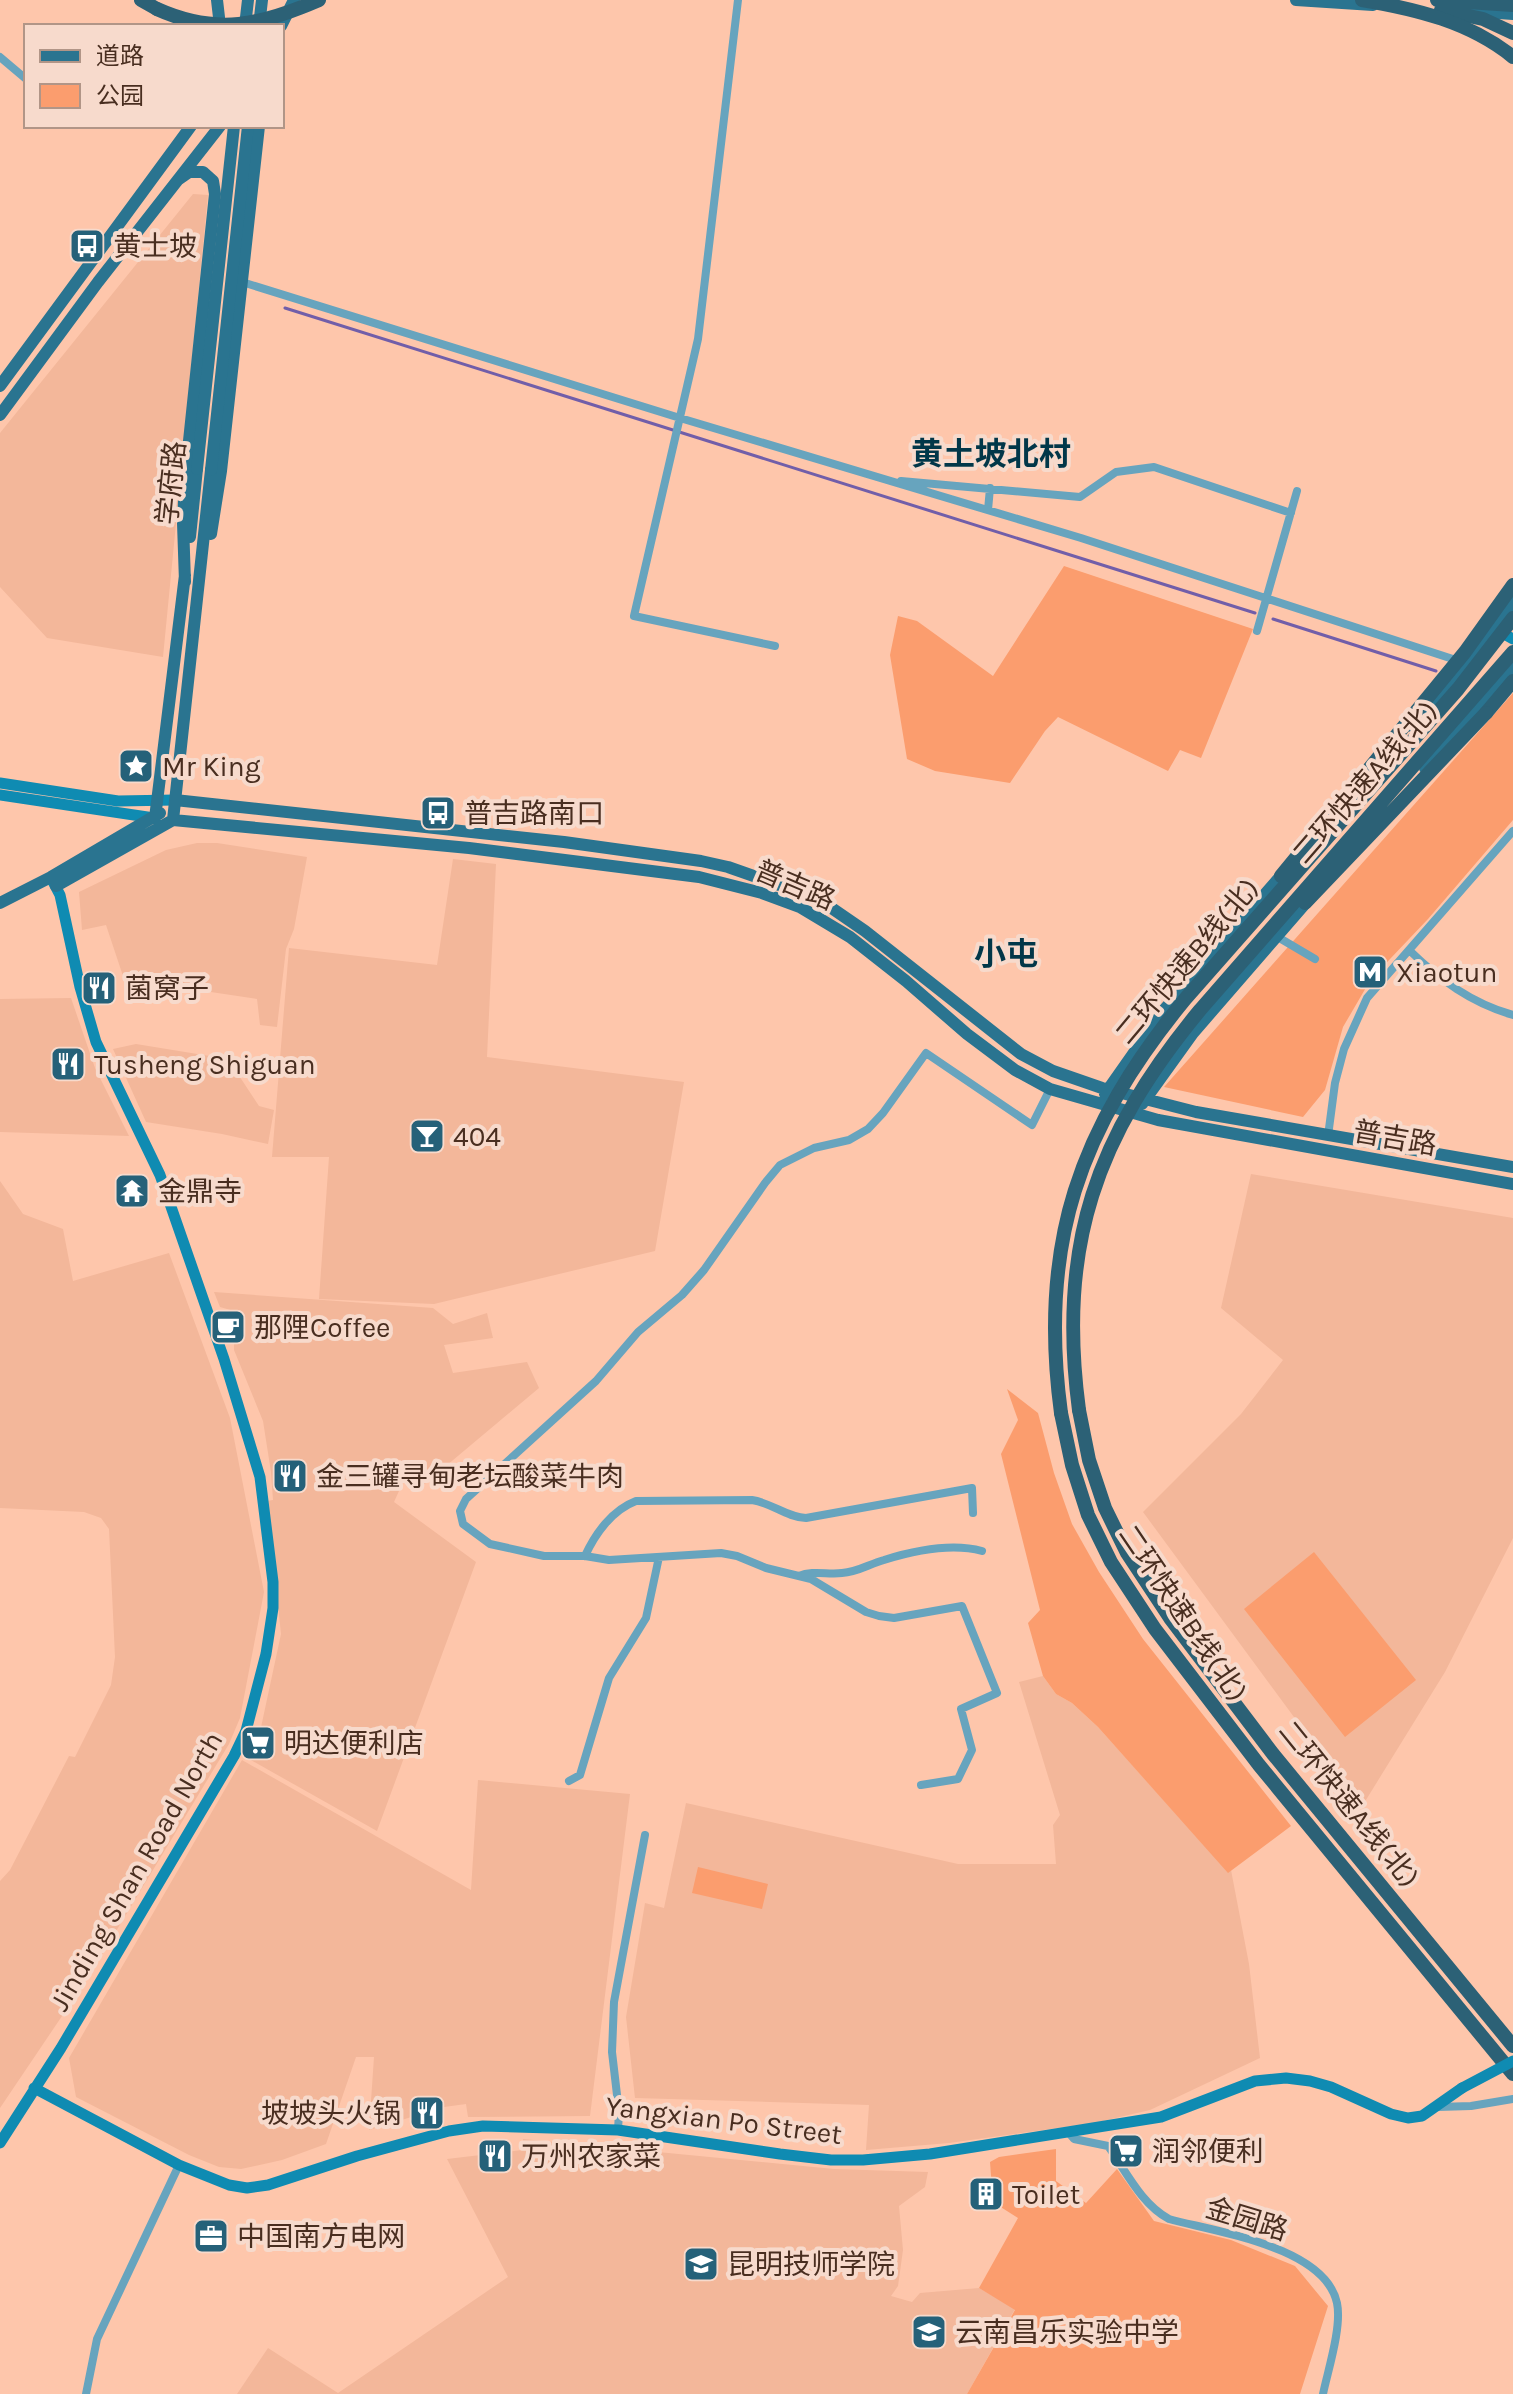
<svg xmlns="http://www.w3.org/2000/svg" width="1513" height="2394" font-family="Karla,'Noto Sans SC',sans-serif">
<rect width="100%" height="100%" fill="#fec6ab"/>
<path fill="#f3b79a" d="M193,194L208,195L163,657L47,638L0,587V433Z
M197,843H217L307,857L294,929L286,949L277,1027L260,1025L257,999L124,979L106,925L82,930L79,892L166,850Z
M453,859L496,864L487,1057L684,1082L655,1251L434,1304L319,1299L329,1157H272L289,948L437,965Z
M71,998L95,1068L129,1136L0,1132V999Z
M136,1044L228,1059L259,1106L274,1110L268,1144L222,1134L146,1122L113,1049Z
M1251,1174L1513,1218V1538L1445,1672L1361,1808L1143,1512L1241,1414L1283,1360L1221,1308Z
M0,1181L23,1214L63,1229L73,1281L169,1253L230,1418L264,1592L240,1718L229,1744L89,1976L0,2108V1881L10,1870L69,1756L75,1757L111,1685L115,1657L109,1529L101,1518L84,1512L0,1508Z
M214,1292L433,1308L453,1324L487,1313L493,1338L444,1345L453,1373L527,1362L539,1388L415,1492L403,1482L394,1502L476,1562L377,1831L249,1759L260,1732L281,1634L267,1501L273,1500L271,1472L263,1421L234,1350V1311L220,1307Z
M1043,1676L1056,1694L1072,1703L1098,1727L1228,1872L1231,1870L1249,1964L1260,2058L1150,2110L1094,2123L949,2143L866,2150L869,2105L635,2098L626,2017L645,1903L664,1908L686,1803L958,1864H1056L1053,1825L1060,1815L1019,1682Z
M242,1760L471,1890L478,1780L630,1794L590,2116L468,2117L466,2104L444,2107L369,2130L374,2057H356L326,2144L282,2160L241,2169L219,2167L189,2155L76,2097L69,2058Z
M523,2139L834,2169L928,2172L925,2187L899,2206L903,2250L898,2286L891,2296L912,2302L920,2293L979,2288L1015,2309L967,2394H237L268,2348L338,2393L508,2277L447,2159L522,2150Z"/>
<path fill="#fb9d6e" d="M1064,566L1253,629L1201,758L1180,750L1168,771L1058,717L1045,731L1010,783L935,771L907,759L890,655L898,616L917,621L993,676Z
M1513,693V820L1428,919L1371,979L1343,1027L1325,1090L1303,1117L1164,1087Z
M1007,1389L1038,1413L1054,1473L1072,1524L1099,1572L1143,1639L1291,1826L1228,1873L1098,1727L1072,1703L1056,1694L1043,1676L1028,1623L1040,1610L1001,1454L1018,1420Z
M1314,1552L1416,1680L1345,1737L1244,1609Z
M698,1867L768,1884L762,1909L692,1893Z
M1056,2149V2181L1086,2203L1117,2169L1154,2221L1231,2240L1295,2266L1328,2306L1300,2394H967L1015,2310L979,2288L1018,2218L988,2199L992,2189L990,2162L999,2157Z"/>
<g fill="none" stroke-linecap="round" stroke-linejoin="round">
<path stroke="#715ea9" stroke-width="3" d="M285,308L1255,613
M1273,619L1436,671"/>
<path stroke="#67a4be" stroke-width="8" d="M738,0L698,339L634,616L775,646
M0,57L26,79
M242,282L680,418L1081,538L1459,661
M901,481L1080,497L1116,472L1154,467L1291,513
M988,510L990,488
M1257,631L1297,491
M1276,936L1315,959
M1409,950C1440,980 1471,1003 1513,1015
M1328,1136L1335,1083L1344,1049L1367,998L1513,831
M585,1556C595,1534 612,1510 636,1501L752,1500C772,1503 786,1517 806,1518L972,1488L973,1513
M799,1576C813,1570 828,1575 842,1573C858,1572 869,1564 884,1560C913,1551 952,1543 982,1551
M569,1781L580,1775L609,1678L646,1618L659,1557
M921,1785L958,1779L972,1750L961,1709L997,1693L962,1606L894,1618L879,1616L866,1612L811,1579L766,1568L737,1556L721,1553L609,1560L585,1556H544L490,1544L463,1524L460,1511L466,1499L596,1381L638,1332L682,1295L704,1270L765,1183L780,1165L814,1148L849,1140L868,1129L883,1113L926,1053L1032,1125L1050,1089
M1438,2107L1471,2106L1513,2099
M618,2130L619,2112L612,2052L614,2002L645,1835
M1068,2132L1074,2139L1108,2146C1126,2171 1141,2204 1169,2219C1217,2232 1325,2247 1337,2303C1342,2327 1328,2370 1323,2394
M86,2394L97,2339L179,2165"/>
<path stroke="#0f8bb2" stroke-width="11" d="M1495,629L1513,639
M0,783L118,801L175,800
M0,795L154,818
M34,2088L179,2165L229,2185L247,2188L268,2185L357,2156L449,2131L483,2126L618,2130L780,2154L831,2160H863L930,2154L1161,2117L1255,2081L1286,2078L1310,2081L1331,2087L1391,2114L1408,2118L1422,2116L1462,2088
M0,2143L61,2048L234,1756L246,1731L253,1704L266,1654L273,1608V1582L260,1477L224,1359L160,1175L96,1042L80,987L60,895L51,878"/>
<path stroke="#2a7490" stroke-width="12" d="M217,0L220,26
M1296,0L1373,5
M1471,11L1513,14
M245,26L248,0
M259,26L262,0
M281,26L294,0
M179,179L189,172H203L213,181L215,194L185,479L183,523L185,582
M0,386L191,126
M0,415L98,282L220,126
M211,534L221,471L259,126
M190,537L197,469
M1412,726L1467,664L1513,601
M1425,768L1513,665
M175,800L564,842L701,861L728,867L802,893L833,909L865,931L1021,1054L1053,1071L1102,1088L1196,1112L1513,1167
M155,818L185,575
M173,820L469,848L699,877L762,893L800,907L850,937L906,981L967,1034L1015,1070L1050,1089L1158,1120L1513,1184
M56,886L173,820L211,470
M0,903L51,877L160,813
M1105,1094L1164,1010L1287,869
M1142,1104L1193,1033L1310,898"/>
<path stroke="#2c6176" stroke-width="14" d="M141,0L157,9
M1437,0L1513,5
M1441,10L1483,19L1513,33
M1486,713L1513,681
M1079,1410L1089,1460L1105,1508L1127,1553L1170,1618L1273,1754L1513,2046
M1061,1413L1072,1465L1088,1515L1111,1562L1155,1629L1259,1765L1513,2074"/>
<path stroke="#0f8bb2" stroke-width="11" d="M1462,2088L1513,2061"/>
<path stroke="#2a7490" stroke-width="12" d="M197,469L234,126
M211,470L248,126"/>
<path stroke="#2c6176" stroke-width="14" d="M1362,0C1416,9 1470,22 1513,57
M157,9C217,36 261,25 319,0
M1281,876L1465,652L1513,585
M1305,903L1486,713
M1079,1410C1057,1245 1096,1136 1200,1010L1513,652
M1061,1413C1038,1244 1079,1128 1186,998L1458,689L1513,618"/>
</g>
<defs>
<symbol id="bus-square" viewBox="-11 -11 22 22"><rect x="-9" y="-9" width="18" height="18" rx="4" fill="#256179" stroke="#f7dacc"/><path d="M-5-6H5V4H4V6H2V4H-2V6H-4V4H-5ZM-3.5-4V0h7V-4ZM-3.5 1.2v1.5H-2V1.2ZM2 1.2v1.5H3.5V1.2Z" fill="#fff"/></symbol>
<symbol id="sight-square" viewBox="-11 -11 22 22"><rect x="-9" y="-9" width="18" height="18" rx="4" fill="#256179" stroke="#f7dacc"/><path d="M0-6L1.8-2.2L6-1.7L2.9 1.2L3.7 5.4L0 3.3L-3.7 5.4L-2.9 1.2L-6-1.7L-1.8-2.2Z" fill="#fff"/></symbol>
<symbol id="metro-square" viewBox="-11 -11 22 22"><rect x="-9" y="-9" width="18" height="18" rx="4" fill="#256179" stroke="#f7dacc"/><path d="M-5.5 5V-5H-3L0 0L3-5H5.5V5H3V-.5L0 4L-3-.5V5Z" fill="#fff"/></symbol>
<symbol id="restaurant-square" viewBox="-11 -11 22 22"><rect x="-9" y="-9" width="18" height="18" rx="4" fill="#256179" stroke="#f7dacc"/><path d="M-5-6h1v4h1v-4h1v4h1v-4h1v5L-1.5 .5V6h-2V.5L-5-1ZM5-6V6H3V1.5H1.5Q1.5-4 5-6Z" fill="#fff"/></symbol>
<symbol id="bar-square" viewBox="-11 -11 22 22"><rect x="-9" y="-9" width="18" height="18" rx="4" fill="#256179" stroke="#f7dacc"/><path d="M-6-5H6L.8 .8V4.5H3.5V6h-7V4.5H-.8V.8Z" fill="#fff"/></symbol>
<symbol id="temple-square" viewBox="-11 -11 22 22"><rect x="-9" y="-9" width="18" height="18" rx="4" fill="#256179" stroke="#f7dacc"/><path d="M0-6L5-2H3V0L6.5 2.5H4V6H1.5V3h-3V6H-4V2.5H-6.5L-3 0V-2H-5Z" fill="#fff"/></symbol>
<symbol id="cafe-square" viewBox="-11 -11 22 22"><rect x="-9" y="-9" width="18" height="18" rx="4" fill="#256179" stroke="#f7dacc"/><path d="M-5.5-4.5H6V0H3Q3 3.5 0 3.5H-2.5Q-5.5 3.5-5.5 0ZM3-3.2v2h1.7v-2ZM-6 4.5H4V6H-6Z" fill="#fff"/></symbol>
<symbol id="supermarket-square" viewBox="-11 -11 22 22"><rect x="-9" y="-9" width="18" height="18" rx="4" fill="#256179" stroke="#f7dacc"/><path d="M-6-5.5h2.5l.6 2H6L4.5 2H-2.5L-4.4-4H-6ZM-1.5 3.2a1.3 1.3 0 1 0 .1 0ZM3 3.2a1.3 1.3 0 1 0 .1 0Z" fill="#fff"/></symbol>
<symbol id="building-square" viewBox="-11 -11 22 22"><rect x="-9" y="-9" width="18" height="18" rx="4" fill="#256179" stroke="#f7dacc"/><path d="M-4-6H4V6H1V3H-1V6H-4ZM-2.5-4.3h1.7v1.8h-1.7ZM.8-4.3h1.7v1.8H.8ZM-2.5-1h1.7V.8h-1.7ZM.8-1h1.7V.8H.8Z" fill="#fff"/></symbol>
<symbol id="office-square" viewBox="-11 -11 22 22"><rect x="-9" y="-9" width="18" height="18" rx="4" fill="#256179" stroke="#f7dacc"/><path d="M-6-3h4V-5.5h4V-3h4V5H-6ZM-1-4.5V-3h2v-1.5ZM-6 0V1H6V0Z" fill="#fff"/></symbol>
<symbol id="university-square" viewBox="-11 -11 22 22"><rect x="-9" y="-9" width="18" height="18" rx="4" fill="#256179" stroke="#f7dacc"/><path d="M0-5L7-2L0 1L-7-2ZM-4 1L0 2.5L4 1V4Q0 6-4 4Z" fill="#fff"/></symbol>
<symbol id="school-square" viewBox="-11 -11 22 22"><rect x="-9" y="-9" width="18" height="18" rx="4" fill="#256179" stroke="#f7dacc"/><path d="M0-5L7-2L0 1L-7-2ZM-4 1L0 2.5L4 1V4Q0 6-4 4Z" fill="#fff"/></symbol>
</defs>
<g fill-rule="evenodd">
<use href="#bus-square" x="67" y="226" width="40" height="40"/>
<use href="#sight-square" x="116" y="746" width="40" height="40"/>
<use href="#bus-square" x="418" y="793" width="40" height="40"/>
<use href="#metro-square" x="1350" y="952" width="40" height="40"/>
<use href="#restaurant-square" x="79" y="968" width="40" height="40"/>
<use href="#restaurant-square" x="48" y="1044" width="40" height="40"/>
<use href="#bar-square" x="407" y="1116" width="40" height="40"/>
<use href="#temple-square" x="112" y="1171" width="40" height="40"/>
<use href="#cafe-square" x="208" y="1307" width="40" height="40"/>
<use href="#restaurant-square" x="270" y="1456" width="40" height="40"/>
<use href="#supermarket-square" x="238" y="1723" width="40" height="40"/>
<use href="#restaurant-square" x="407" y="2093" width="40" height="40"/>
<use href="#supermarket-square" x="1106" y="2131" width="40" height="40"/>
<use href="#restaurant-square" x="475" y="2136" width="40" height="40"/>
<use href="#building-square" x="966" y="2174" width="40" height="40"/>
<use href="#office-square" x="191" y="2216" width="40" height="40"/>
<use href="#university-square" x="681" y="2244" width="40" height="40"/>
<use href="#school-square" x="909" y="2312" width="40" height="40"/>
</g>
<g text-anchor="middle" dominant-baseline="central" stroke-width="8" stroke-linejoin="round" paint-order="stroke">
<g font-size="28" fill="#492e20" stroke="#f7dacc" text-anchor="start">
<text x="113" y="246">黄士坡</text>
<text x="162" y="766">Mr King</text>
<text x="464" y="813">普吉路南口</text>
<text x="1396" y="972">Xiaotun</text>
<text x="125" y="988">菌窝子</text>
<text x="94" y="1064">Tusheng Shiguan</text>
<text x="453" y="1136">404</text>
<text x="158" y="1191">金鼎寺</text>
<text x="254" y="1327">那䧉Coffee</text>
<text x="316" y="1476">金三罐寻甸老坛酸菜牛肉</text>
<text x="284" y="1743">明达便利店</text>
<text x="401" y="2113" text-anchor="end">坡坡头火锅</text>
<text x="1152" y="2151">润邻便利</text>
<text x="521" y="2156">万州农家菜</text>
<text x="1012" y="2194">Toilet</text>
<text x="237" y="2236">中国南方电网</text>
<text x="727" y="2264">昆明技师学院</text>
<text x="955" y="2332">云南昌乐实验中学</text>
</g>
<g font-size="28" fill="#492e20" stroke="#f7dacc">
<text transform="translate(171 483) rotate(-84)">学府路</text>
<text transform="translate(1365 782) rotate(-49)">二环快速A线(北)</text>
<text transform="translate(795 885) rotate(23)">普吉路</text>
<text transform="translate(1187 961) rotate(-50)">二环快速B线(北)</text>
<text transform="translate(1395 1138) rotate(10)">普吉路</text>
<text transform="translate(1183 1613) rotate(56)">二环快速B线(北)</text>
<text transform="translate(1349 1804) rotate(51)">二环快速A线(北)</text>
<text transform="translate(136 1871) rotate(-60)">Jinding Shan Road North</text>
<text transform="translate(724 2120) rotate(7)">Yangxian Po Street</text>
<text transform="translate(1247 2219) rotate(17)">金园路</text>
</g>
<g font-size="32" font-weight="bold" fill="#013749" stroke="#f7dacc">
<text x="991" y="454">黄土坡北村</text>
<text x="1006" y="954">小屯</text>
</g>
</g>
<rect x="24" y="24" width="260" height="104" fill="#f7dacc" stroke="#b19587" stroke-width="2"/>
<rect x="40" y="50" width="40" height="12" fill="#2a7490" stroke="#b19587" stroke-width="2"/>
<text x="96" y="64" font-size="24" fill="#492e20">道路</text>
<rect x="40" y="84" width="40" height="24" fill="#fb9d6e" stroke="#b19587" stroke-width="2"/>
<text x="96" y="104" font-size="24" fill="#492e20">公园</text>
</svg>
